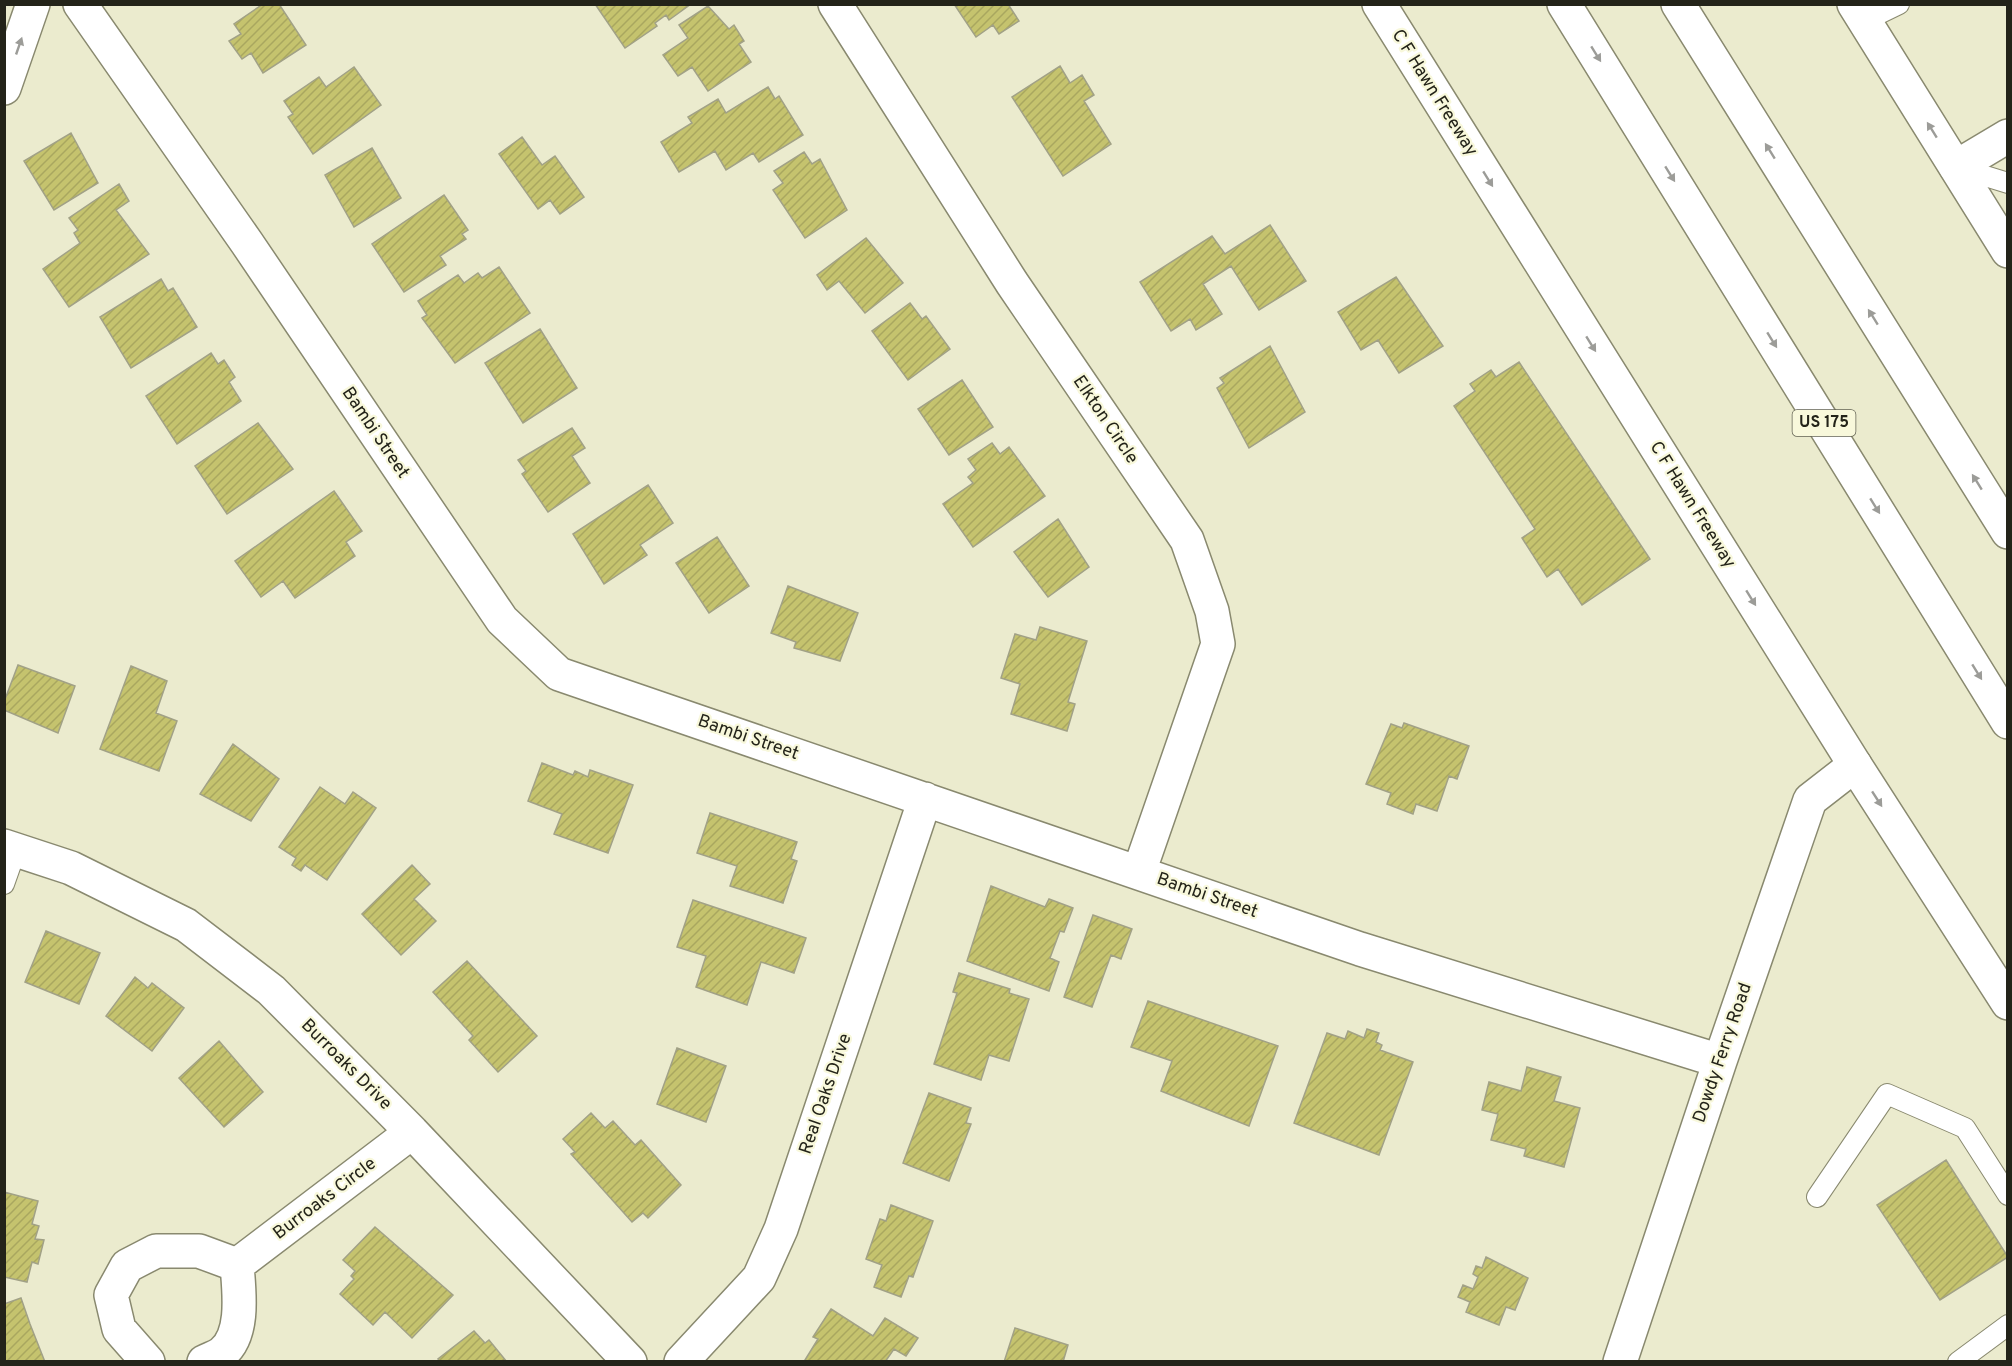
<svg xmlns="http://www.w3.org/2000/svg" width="2012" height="1366" font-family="Overpass,sans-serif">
<defs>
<pattern id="building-hatch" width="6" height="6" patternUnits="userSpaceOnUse" patternTransform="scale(1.5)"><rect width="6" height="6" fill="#c5c36e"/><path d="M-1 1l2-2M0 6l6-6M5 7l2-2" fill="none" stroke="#a9a75f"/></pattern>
</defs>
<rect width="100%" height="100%" fill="#ebebce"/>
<path fill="url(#building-hatch)" stroke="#a1a186" stroke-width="1.5" d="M263,4H279L306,45L263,73L251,53L242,59L229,41L241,34L234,24Z
M595,4H691L669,20L666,15L655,23L657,26L625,48Z
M954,4H1008L1019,21L999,34L993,25L976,37Z
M708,6L729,29L734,25L744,41L739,44L751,62L708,91L692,67L678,76L663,55L688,38L679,25Z
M1060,66L1070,83L1082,75L1094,95L1084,101L1111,144L1063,176L1012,97Z
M354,67L381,105L313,154L288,117L293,114L284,101L319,77L326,87Z
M768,87L775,99L779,96L803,135L759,162L753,153L726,170L715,151L679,172L661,142L692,123L688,117L718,99L726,113Z
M71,133L98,183L54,210L24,161Z
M522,137L542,165L555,156L584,197L560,214L550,200L538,209L499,154Z
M372,148L401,198L354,227L325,175Z
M804,152L812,164L820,159L847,210L805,238L773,190L783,183L774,171Z
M119,184L129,201L116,210L149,254L69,307L43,269L80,243L74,233L78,230L69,218Z
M444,195L468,230L462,234L466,239L440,256L446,265L404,292L372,244Z
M1270,225L1306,281L1259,310L1231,266L1203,284L1222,314L1196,330L1190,319L1171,331L1140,282L1212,236L1225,254Z
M866,238L903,283L865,313L839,281L827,290L817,275Z
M499,267L530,313L455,363L422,318L427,315L418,301L458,275L464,283L478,273L482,278Z
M1396,277L1443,346L1399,373L1378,340L1361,350L1338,312Z
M161,279L168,291L173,288L197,327L131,368L100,317Z
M910,303L922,319L926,316L950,349L908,380L872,331Z
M540,329L577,388L523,423L485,363Z
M1270,346L1305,412L1249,448L1217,388L1224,383L1220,378Z
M211,353L218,364L224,360L235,377L229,382L241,401L177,444L146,396Z
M1519,362L1650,559L1582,605L1558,569L1547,577L1522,538L1535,529L1454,406L1475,391L1470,384L1491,370L1496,377Z
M962,380L993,427L949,455L918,409Z
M258,423L293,469L227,514L195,466Z
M572,428L585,448L572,456L590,483L548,512L522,474L526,471L518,460Z
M992,443L1000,454L1009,447L1045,496L973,547L943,504L973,483L968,477L976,470L968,459Z
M648,485L673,523L640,545L647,555L604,584L573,534Z
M334,491L362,531L346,542L355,556L295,598L283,581L261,597L235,561Z
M1058,519L1089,567L1048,597L1014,552Z
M717,537L749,586L709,613L676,563Z
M788,586L858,613L840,661L794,648L796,642L771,633Z
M1040,627L1087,641L1068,702L1075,704L1067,731L1011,714L1020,684L1001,678L1015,634L1036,640Z
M18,665L75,686L58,733L4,710V702Z
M131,666L167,681L156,713L177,721L159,771L100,749Z
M1404,723L1469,746L1457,779L1449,776L1437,811L1416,804L1413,814L1387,804L1391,793L1366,784L1391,724L1402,728Z
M233,744L279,779L251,821L200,794Z
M542,763L573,775L575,771L588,777L590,770L633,785L608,853L554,834L562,814L528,801Z
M320,787L345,804L353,792L376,808L327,880L305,865L301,871L292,865L296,858L279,847Z
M710,813L797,842L791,859L797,861L783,903L730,886L737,866L697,853Z
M412,865L430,884L414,899L436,921L401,955L362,914Z
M991,886L1045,907L1049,899L1073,908L1064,932L1060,931L1050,958L1059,962L1049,991L967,961Z
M693,900L806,938L794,973L761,962L747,1005L696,987L706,956L677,947Z
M1093,915L1132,929L1121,959L1111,955L1092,1007L1064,997Z
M46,931L100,953L79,1004L25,982Z
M467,961L537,1036L498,1072L469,1040L473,1036L433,992Z
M959,973L1010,989L1009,993L1029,999L1009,1061L989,1055L981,1080L934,1064L957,993L953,992Z
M135,977L148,988L152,983L184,1008L152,1051L106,1016Z
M1148,1001L1278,1046L1249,1126L1161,1091L1172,1061L1131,1047Z
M1367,1029L1379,1033L1376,1042L1382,1045L1380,1050L1413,1062L1379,1155L1294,1123L1327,1033L1345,1039L1348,1031L1364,1038Z
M219,1041L263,1092L224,1127L179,1078Z
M677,1048L726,1066L706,1122L657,1104Z
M1527,1067L1561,1077L1554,1101L1580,1108L1564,1167L1524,1156L1526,1149L1491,1140L1498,1114L1482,1110L1489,1082L1521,1091Z
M929,1093L971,1108L966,1123L971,1124L949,1181L903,1163Z
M591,1113L605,1128L613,1121L635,1145L641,1140L681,1185L648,1218L643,1213L632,1222L571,1154L575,1152L563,1139Z
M1946,1160L2008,1257L1940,1300L1877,1205Z
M4,1192L38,1201L32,1224L39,1226L35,1239L44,1240L38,1264L32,1262L27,1282L4,1277Z
M891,1205L933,1221L913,1277L909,1276L901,1297L874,1287L882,1265L866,1259L880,1219L886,1221Z
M375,1227L453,1295L412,1338L385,1312L373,1325L340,1294L354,1279L351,1276L355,1271L343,1260Z
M1486,1257L1528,1278L1515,1310L1506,1307L1499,1325L1466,1312L1470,1302L1458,1297L1463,1285L1473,1289L1478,1277L1473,1274L1476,1266L1482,1268Z
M21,1298L30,1324L45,1362H4V1304Z
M831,1309L873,1336L885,1318L918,1338L906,1356L894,1349L885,1362H807L805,1360L818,1339L813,1337Z
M1015,1328L1068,1345L1063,1362H1004Z
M474,1331L485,1343L489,1340L507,1362H440L438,1359Z"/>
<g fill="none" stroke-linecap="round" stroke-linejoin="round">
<defs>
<path id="service" d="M1864,21L1899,4
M1956,167L2008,183
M4,884L16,850
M1817,1197L1887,1094L1965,1128L2008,1195
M1958,1362L2008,1325"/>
<path id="minor" d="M80,4L247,243L502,620L559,674L1360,949L1720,1061
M835,4L1012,283L1187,540L1212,611L1218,644L1139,872
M4,846L71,868L186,925L271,990L412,1132L630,1362
M237,1265L412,1132
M148,1362L119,1329L111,1295L127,1266L156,1251H199L237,1265
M204,1362C209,1359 217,1357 222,1353C245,1335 239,1291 237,1265
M681,1362L759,1278L781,1229L925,799
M1620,1362L1720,1061L1810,800L1855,765"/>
<path id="tertiary" d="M1956,167L2008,136"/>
<path id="secondary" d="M1379,4L1855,765L2008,1003
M1854,4L2008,251
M4,88L33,4"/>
<path id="motorway" d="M1564,4L2008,722
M1678,4L2008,532"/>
</defs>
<use href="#service" stroke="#89896f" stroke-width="22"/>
<use href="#minor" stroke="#89896f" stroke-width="36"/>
<use href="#tertiary" stroke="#89896f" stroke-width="36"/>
<use href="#secondary" stroke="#89896f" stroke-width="36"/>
<use href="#motorway" stroke="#89896f" stroke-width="36"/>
<use href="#service" stroke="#fff" stroke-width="20"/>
<use href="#minor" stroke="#fff" stroke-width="33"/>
<use href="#tertiary" stroke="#fff" stroke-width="33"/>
<use href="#secondary" stroke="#fff" stroke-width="33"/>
<use href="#motorway" stroke="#fff" stroke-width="33"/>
</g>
<defs><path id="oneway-solid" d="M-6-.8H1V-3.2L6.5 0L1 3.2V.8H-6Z" transform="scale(1.5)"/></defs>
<g fill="#9c9c98">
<use href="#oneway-solid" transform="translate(19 46) rotate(-71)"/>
<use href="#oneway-solid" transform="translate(1596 54) rotate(58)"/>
<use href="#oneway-solid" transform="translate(1932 130) rotate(-122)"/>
<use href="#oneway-solid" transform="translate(1770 151) rotate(-122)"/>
<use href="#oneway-solid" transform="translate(1670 174) rotate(58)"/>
<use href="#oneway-solid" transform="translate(1488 179) rotate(58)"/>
<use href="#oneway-solid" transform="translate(1873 317) rotate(-122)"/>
<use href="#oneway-solid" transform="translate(1772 340) rotate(58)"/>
<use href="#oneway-solid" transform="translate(1591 344) rotate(58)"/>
<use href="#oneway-solid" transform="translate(1977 482) rotate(-122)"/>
<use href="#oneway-solid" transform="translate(1875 506) rotate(58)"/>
<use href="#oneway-solid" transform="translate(1751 598) rotate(58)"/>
<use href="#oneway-solid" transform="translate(1977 672) rotate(58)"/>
<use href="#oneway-solid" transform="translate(1877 799) rotate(57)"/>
</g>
<g text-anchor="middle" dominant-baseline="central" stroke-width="4.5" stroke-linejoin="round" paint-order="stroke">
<rect fill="#f8f8db" stroke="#636353" stroke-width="1.5" x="1792.5" y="410" width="63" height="26" rx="4.5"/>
<g font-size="16" font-weight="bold" fill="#232319">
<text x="1824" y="423">US 175</text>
</g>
<g font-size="18" fill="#232319" stroke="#f8f8db">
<text transform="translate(1434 93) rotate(58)">C F Hawn Freeway</text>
<text transform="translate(1105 420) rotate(56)">Elkton Circle</text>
<text transform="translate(375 433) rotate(56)">Bambi Street</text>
<text transform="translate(1692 505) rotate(58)">C F Hawn Freeway</text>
<text transform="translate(748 738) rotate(19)">Bambi Street</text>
<text transform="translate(1207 896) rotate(19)">Bambi Street</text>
<text transform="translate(1723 1053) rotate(-71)">Dowdy Ferry Road</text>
<text transform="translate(346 1065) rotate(45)">Burroaks Drive</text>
<text transform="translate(826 1094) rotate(-71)">Real Oaks Drive</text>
<text transform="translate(325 1199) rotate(-37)">Burroaks Circle</text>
</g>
</g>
<rect width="2012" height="1366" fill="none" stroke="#232319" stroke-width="12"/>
</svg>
